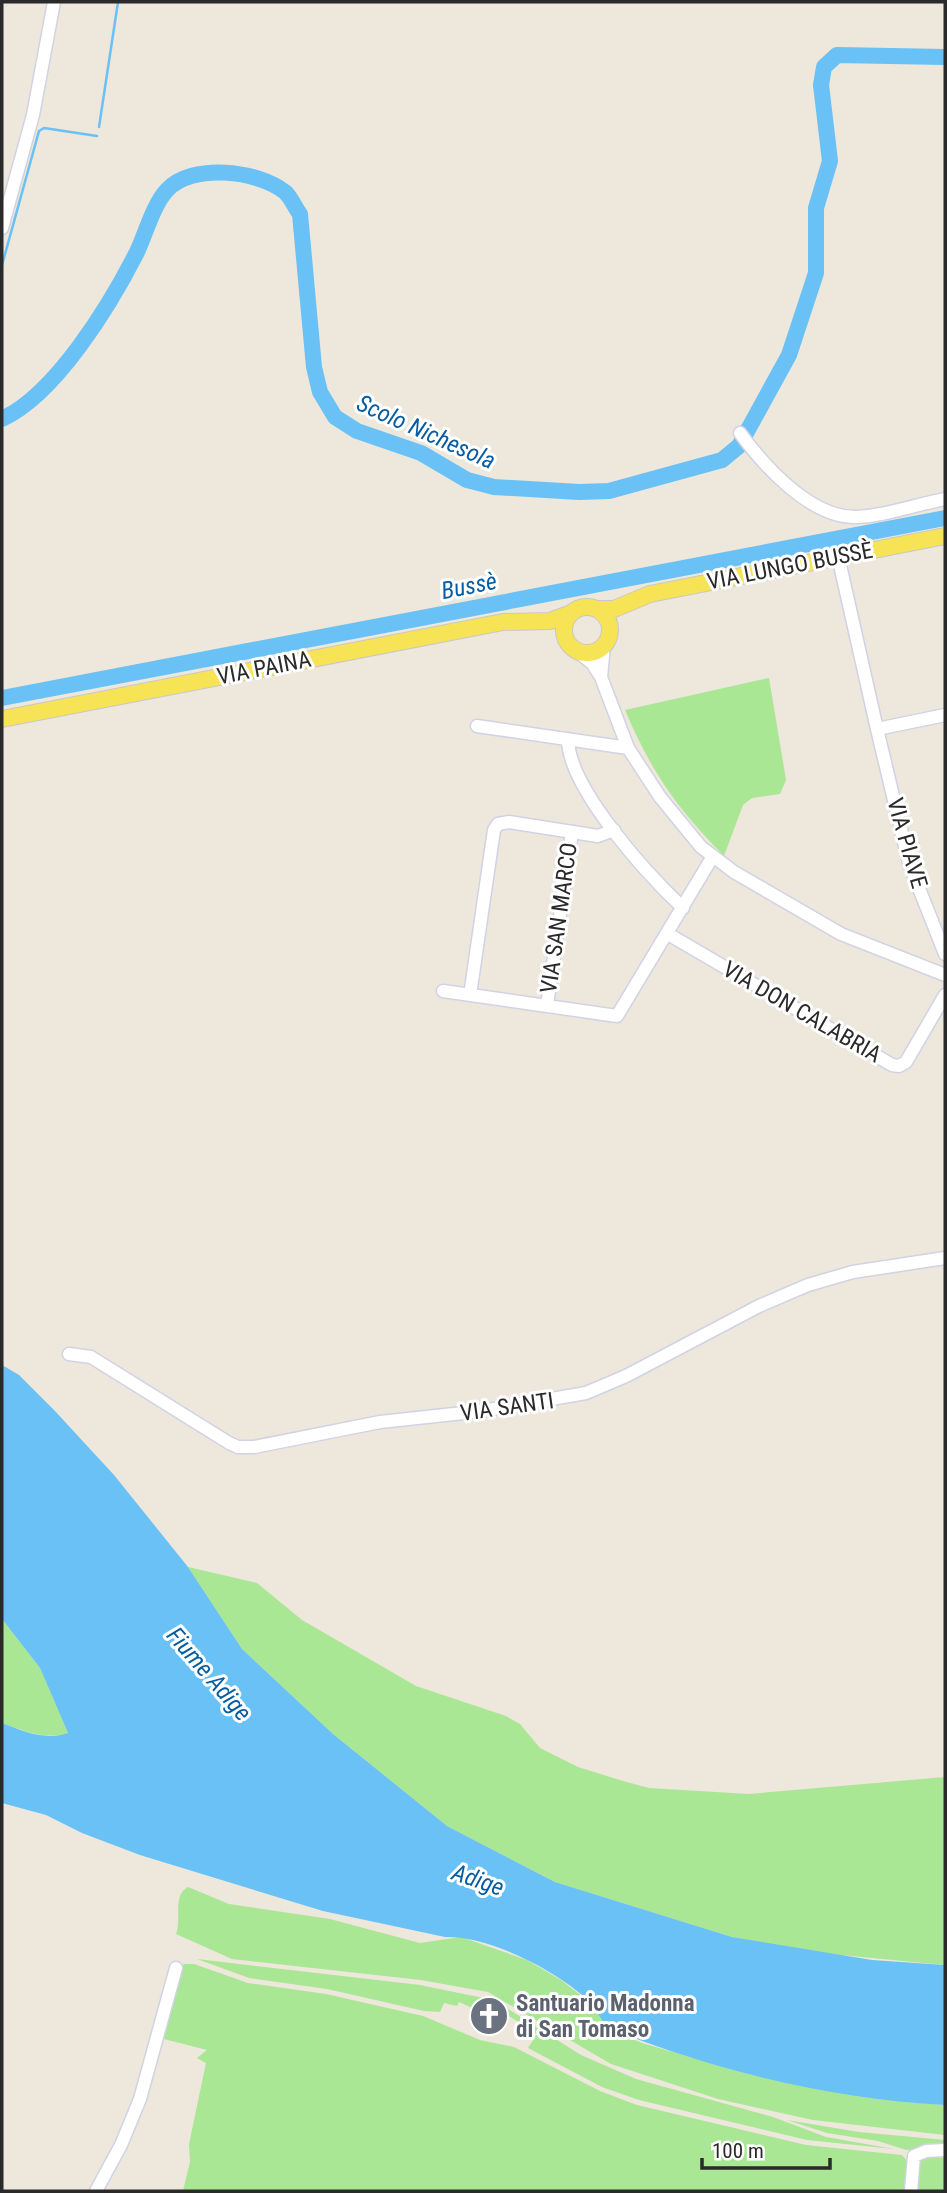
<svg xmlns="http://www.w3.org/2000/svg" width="947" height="2193" font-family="'Roboto Condensed',sans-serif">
<rect width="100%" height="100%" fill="#ede7dc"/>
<path fill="#a9e795" d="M769,678L786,780L780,794L752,798L743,805L724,856C676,807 652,773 625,710Z
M188,1567L257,1583L302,1620L416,1686L506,1716L520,1724L540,1748L578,1767L623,1781L649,1788L749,1794L945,1777V1965L820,1953L732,1937L555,1882L447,1826L333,1734L242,1649Z
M2,1619L40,1668L68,1733C45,1740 24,1731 2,1723Z
M188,1887L229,1904L330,1919L420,1943L461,1937L527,1960L561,1980L587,2000L613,2031L642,2043L752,2075L908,2102L945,2105V2135L813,2120L718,2099L611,2064L488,1992L421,1980L232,1959L176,1934C182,1919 172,1895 188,1887Z
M197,1959L420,1985L493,2000L491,2006L483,2002L479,2011L459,2002L457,2006L444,2003L440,2012L424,2011L327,1989L249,1978Z
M184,1964H194L248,1983L326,1994L423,2016L480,2040L514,2047L600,2091L637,2105L806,2145L902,2155L908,2162L910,2191H183L190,2162L189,2144L206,2063L197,2058L207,2050L160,2038L179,1970Z
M497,2002L581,2055L636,2079L773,2117L826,2137L894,2149L807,2140L639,2100L602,2087L528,2048L537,2034L495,2007Z
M787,2120L859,2132L945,2140V2148L906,2150L878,2141L827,2133Z
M945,2152V2191H913L917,2159Z"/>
<path fill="#69c1f5" d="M2,1365L19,1375L54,1410L114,1475L188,1567L242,1649L333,1734L447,1826L555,1882L732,1937L872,1960L945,1965V2105C833,2099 720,2072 616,2031C602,2026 598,2010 588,2000C555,1970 490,1936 445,1937L323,1911L140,1855L82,1833L46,1815L2,1803V1723C23,1731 45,1741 68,1733L40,1668L2,1619Z"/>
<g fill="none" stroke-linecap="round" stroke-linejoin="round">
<path stroke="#69c1f5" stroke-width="2.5" d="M99,127L118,2
M2,265L39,131L44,128L97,136"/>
<path stroke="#69c1f5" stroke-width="16" d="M2,419C56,394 110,305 137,252C146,233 153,205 167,190C192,163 257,170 285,192C291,197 295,208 300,214L314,367L320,392L335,417L357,431L421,453L467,480L494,487L579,492L609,491L722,460L739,446L789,355L816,273V208L830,161L821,85L824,67L837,55L945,57
M2,698L945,518"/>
<defs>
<path id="minor" d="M2,228L33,115L54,2
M740,433C764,466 810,517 855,517C881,517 918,504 945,499
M838,556L877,729L945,715
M578,652L592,663L601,677L628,748L660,797L701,847L734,872L841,934L945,975
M601,677L604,645
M477,726L628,748
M877,729L909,863L945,954
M568,739C568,788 648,875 683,908
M668,934L892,1065L899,1066L906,1062L945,995
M443,991L617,1016L713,856
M470,995L494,830L498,824L509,822L598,836L614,830
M547,1005L572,832
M69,1354L91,1357L229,1443L238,1447H254L380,1422L482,1411L586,1393L626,1376L759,1306L808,1285L853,1272L945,1258
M96,2191L121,2145L140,2099L176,1968
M911,2191L914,2156L926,2151L945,2150"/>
<path id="major" d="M564 630a23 23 0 1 1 46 0a23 23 0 1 1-46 0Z
M598,609H614L650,594L945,536
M2,719L503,622L550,621L569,614"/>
</defs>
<use href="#minor" stroke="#d1d3e4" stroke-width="15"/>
<use href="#major" stroke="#c8c8c8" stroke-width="18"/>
<use href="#minor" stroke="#fff" stroke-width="12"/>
<use href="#major" stroke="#f7e356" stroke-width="16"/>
</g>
<defs>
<symbol id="church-disc" viewBox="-11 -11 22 22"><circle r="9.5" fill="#6b7280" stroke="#fff"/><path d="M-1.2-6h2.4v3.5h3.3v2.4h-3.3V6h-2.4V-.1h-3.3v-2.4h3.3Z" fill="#fff"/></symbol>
</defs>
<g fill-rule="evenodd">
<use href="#church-disc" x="467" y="1994" width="44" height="44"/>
</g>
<g text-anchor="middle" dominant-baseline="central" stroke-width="6" stroke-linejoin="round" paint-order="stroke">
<g font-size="23" fill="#2a2a2a" stroke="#fff">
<text transform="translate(790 566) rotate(-11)">VIA LUNGO BUSSÈ</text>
<text transform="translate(264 668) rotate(-11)">VIA PAINA</text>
<text transform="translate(907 843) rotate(74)">VIA PIAVE</text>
<text transform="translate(559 918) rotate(-82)">VIA SAN MARCO</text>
<text transform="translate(802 1012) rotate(30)">VIA DON CALABRIA</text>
<text transform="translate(507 1407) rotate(-8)">VIA SANTI</text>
</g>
<g font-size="23" font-weight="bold" fill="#5b616d" stroke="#fff" text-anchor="start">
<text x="516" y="2003">Santuario Madonna<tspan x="516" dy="26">di San Tomaso</tspan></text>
</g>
<g font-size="24" font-style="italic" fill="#075da2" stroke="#fff">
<text transform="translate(426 432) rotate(24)">Scolo Nichesola</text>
<text transform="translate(469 586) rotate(-11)">Bussè</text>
<text transform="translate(209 1674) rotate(49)">Fiume Adige</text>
<text transform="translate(478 1880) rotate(19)">Adige</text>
</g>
</g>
<rect width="947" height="2193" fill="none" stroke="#2a2a2a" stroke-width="7"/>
<path d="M702 2158v10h128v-10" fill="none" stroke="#2a2a2a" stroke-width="3.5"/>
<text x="712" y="2158" font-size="21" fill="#2a2a2a" stroke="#ffffff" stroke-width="5" paint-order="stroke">100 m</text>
</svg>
